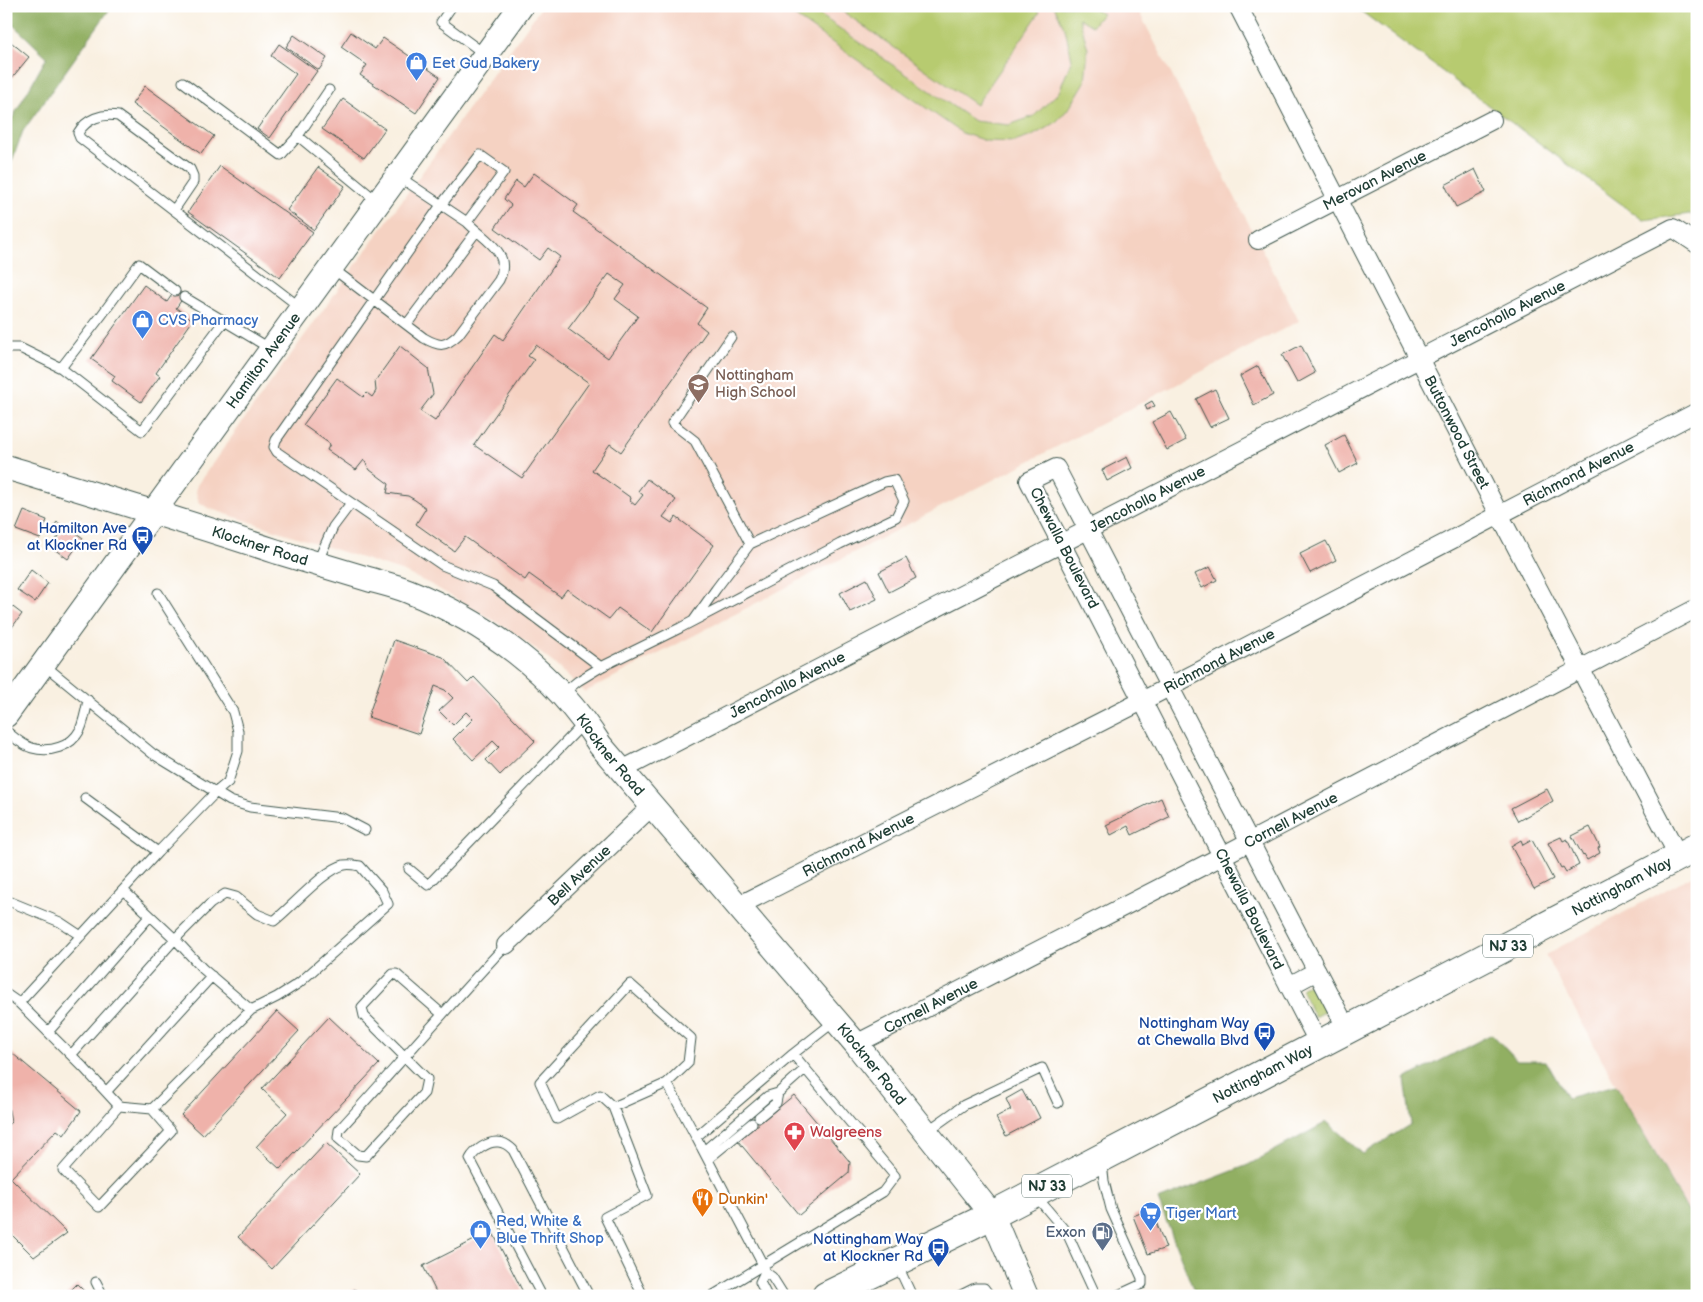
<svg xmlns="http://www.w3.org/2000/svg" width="1703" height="1302" font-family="'Balsamiq Sans',sans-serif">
<rect width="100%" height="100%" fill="#fff"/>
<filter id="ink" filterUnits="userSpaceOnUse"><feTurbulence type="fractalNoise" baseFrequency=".02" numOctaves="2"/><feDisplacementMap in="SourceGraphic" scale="10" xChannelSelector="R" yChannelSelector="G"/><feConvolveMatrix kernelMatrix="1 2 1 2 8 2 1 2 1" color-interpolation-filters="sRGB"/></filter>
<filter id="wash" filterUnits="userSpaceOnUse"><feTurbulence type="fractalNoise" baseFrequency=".0096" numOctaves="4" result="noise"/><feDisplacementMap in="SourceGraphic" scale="20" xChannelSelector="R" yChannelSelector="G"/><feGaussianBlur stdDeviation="1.12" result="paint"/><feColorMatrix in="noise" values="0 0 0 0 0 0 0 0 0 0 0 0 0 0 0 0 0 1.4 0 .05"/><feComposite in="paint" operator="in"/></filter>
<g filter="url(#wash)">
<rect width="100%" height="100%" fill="#f9f0e1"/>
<path fill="#f5d2c2" d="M542,6H1136L1299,321L585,692L552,662L525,641L500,624L430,584L404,572L208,508L199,502L196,493L197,485Z
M1697,873V1227L1616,1085L1545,955Z"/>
<path fill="#b7cb6f" stroke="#6b8452" d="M780,6H807L974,121L1009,125L1034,116L1059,92L1072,59L1065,29L1054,6H1091L1102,14L1092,26L1079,18L1088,49L1085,82L1070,107L1055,123L1032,136L1014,142L986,141L962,133Z
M835,6H1031L1040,12L976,105Z
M1354,6H1697V218L1690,214L1643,220Z
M1311,983L1326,1011L1314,1017L1301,989Z"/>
<path fill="#91af62" stroke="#58764b" d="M6,6H112L23,131L6,177V129L47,57L6,18Z
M1492,1034L1517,1061H1546L1567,1098L1616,1085L1697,1227V1296H1196L1158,1200L1248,1165L1327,1122L1363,1154L1411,1124L1405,1079Z"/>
<g id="blocks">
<path fill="#efb2aa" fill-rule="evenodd" d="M351,32L375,49L383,38L440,77L416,113L360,75L367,65L341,47Z
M294,35L327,58L319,70L286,47Z
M6,38L29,57L6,85Z
M279,44L317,71L270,138L257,129L296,74L271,56Z
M145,86L214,136L201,154L132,104Z
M343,99L385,129L364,158L322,129Z
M220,166L313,232L280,278L188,212Z
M318,167L345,186L314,230L287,210Z
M1475,169L1486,192L1456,207L1445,185Z
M534,173L578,205L573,212L707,308L697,323L707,331L621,452L610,444L592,470L631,498L630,501L635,505L643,495L638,491L647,479L676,500L663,517L672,523L676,517L714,545L652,632L618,608L609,619L567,589L561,597L529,574L525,580L465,537L454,551L416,524L426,508L415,500L408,496L387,493L389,484L370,470L364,460L356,470L327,450L330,444L303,425L337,378L363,397L367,393L372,397L376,391L375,381L400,346L428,368L433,394L420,411L435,421L495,334L503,340L560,257L548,248L539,260L495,228L511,205L504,199L516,181L524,187ZM609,274L625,285L615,299L638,316L608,358L568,329ZM536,345L589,383L522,478L474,445L534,360L528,356Z
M144,285L167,302L176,289L185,295L176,308L193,320L156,373L160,376L141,402L112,381L115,376L91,359Z
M1301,345L1315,373L1297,383L1282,355Z
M1258,366L1273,395L1254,405L1240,376Z
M1215,389L1229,418L1210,427L1196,399Z
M1152,401L1155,406L1147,410L1145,405Z
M1171,412L1186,440L1167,450L1152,422Z
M1344,435L1358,463L1339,473L1325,445Z
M1127,457L1132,468L1107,481L1102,470Z
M24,511L47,520L40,539L16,530Z
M57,522L63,526L59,532L53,527Z
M66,526L83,538L68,559L51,547Z
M1326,541L1336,560L1310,573L1300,554Z
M906,558L916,578L889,592L879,572Z
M1210,567L1217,580L1202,588L1195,574Z
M31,570L48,583L35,602L17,590Z
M867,579L877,599L850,612L840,593Z
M9,604L22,614L10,630L6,628V609Z
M394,640L443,657L468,683L474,677L535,741L500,775L486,760L499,747L493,741L473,760L453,739L473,719L466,712L453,725L439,711L453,698L445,690L435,686L419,734L368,717Z
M1547,789L1553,801L1518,821L1511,808Z
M1161,798L1169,817L1132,835L1128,826L1111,835L1106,825Z
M1590,827L1600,847L1598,848L1600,853L1587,860L1584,855L1583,856L1572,836Z
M1561,837L1563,841L1567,839L1579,865L1566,872L1563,867L1561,868L1548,843Z
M1521,840L1523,845L1532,840L1553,879L1534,889L1511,846Z
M277,1011L299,1031L203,1135L181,1115Z
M329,1017L379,1064L280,1169L256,1147L287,1113L262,1089Z
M6,1048L81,1111L64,1135L57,1130L11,1178L67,1233L34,1257L6,1229V1127L11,1122L6,1094Z
M1022,1090L1028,1101L1029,1100L1033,1107L1034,1106L1040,1118L1006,1136L996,1118L1011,1110L1006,1099Z
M794,1095L850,1162L849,1173L799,1215L738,1141Z
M326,1143L360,1174L272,1269L238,1237Z
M1151,1209L1166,1248L1148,1254L1133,1216Z
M492,1231L525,1296H438L423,1266Z
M77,1284L89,1296H65Z
M355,1289L359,1296H343Z"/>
</g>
</g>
<g filter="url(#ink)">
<use href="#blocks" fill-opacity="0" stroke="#40584e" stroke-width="1"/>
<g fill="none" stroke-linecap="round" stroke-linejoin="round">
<defs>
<path id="service" d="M452,6L441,22L486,55
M183,82L281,155L298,136L329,90
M298,136L378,202
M174,210L193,182V176L190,169L118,116C102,113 86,119 78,133L80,138L301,308
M467,222L504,172L480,155L441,205L276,440L274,447L277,452L442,565L493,586L601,667
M332,268L424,338C440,347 445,347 458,335L499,280C513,252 483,239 467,222L398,176
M175,291L139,264L101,316L61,368L142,431L224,321
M184,297L271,349
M407,324L476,232
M731,337L672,423L695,441L750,544
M6,348H20L61,368
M317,563L333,527L351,503
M43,664L153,754L230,801L250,807L342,818L365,830
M562,694L578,681L601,667L680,628L840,544L896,517L904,501L894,480L884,482L750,544L716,589L694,620
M6,731C14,737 22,745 32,748C50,753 71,747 80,730C84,721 86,710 88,700
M85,798L158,852
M409,869L428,885L584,723
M6,900L60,922L81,936
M6,994L19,1003L83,1067L119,1106L63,1170L99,1207L171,1131L152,1109L251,1010L203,969L175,939L123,890
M19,1003L158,852L215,793L228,782L238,751V731L233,712L158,593
M442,1014L396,974H393L362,1007L364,1016L427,1079L424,1093L366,1156L358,1155L338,1138L339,1130C395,1069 449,1005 506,945
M48,1032L150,916
M71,1055L175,939L210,904L225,894L236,897L257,914L274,921C292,907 325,869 344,865C349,864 355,865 360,866L382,891L388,904L299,983L277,997L251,1010
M106,1092L212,976
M119,1106L152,1109
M613,1107L600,1095L557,1119L540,1082L630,984L691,1038L688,1063L667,1083L696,1137L793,1054L835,1021
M759,1117L776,1103L778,1093
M926,1132L964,1105L1042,1068L1058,1103
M696,1137L763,1265L765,1272L760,1282L767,1296
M704,1151L768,1096L778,1093L805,1069
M708,1159L752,1123
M1102,1162L1104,1181L1111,1209L1142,1278V1284L1116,1296
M1035,1195L1067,1233L1096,1296
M897,1264L912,1296
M765,1272L772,1277L784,1296
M96,1282L103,1296
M542,1296L470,1159C474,1151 488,1141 498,1142C504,1142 509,1146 513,1150L589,1296
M643,1296L605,1217L647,1195L613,1107L667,1083
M712,1296L883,1192L895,1176L793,1054
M959,1296L975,1288H984L990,1296"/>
<g id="minor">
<path id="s1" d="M1238,6L1499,514L1679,857"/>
<path id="s2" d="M1258,240L1492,120"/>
<path id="s3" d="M622,770L1673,228L1697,244"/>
<path id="s4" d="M738,906L1142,701L1697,412"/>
<path id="s5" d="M506,945L652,806"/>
<path d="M1289,986L1317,971"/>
<path id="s6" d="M856,1044L1222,856L1697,608"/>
<path d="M1319,1044L1029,481L1056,468L1347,1029"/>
</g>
<g id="secondary">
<path id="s7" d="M6,467C97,495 187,522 278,552C308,561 338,570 368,579C382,583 396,586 408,591C486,622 555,673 600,745L856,1044L992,1215L1026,1296"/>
<path id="s8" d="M6,715L521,6"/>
</g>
<g id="primary">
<path id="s9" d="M826,1296L992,1215L1697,847"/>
</g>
</defs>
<use href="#service" stroke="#40584e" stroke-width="11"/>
<use href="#minor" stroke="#40584e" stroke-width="20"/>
<use href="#secondary" stroke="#40584e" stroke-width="26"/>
<use href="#primary" stroke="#40584e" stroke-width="30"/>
<use href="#service" stroke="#fff" stroke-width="9"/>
<use href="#minor" stroke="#fff" stroke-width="18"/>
<use href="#secondary" stroke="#fff" stroke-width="24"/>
<use href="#primary" stroke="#fff" stroke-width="28"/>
</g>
</g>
<defs>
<symbol id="shop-pin" viewBox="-11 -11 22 30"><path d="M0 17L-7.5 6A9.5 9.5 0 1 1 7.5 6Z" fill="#3f7fe0" stroke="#fff"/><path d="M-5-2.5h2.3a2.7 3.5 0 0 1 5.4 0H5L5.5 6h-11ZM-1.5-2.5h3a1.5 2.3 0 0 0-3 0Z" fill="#fff"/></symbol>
<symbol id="school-pin" viewBox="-11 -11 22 30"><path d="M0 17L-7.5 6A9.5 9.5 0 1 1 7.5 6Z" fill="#8d6e63" stroke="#fff"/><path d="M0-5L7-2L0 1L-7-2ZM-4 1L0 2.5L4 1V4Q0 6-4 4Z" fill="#fff"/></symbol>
<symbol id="bus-pin" viewBox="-11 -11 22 30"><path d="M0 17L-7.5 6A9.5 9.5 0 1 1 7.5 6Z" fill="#1a4fb4" stroke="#fff"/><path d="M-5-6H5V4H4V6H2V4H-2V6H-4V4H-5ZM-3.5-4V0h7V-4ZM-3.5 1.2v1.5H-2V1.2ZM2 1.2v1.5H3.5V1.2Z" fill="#fff"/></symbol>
<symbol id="pharmacy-pin" viewBox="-11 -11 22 30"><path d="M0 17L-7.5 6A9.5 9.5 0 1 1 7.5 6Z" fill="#e0444e" stroke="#fff"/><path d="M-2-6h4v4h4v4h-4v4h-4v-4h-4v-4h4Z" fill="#fff"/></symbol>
<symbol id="restaurant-pin" viewBox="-11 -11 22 30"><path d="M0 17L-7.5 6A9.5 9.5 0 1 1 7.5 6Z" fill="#e8710a" stroke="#fff"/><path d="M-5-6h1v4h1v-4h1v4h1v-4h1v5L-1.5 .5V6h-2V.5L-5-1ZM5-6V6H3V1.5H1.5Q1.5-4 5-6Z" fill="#fff"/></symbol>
<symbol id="supermarket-pin" viewBox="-11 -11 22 30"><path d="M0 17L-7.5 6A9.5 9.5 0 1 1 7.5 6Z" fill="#3f7fe0" stroke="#fff"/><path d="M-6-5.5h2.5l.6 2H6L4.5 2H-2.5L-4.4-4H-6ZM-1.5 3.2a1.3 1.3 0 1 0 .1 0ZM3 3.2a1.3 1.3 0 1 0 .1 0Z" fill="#fff"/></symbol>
<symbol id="fuel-pin" viewBox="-11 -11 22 30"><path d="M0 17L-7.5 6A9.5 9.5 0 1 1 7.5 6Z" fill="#5c6f8a" stroke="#fff"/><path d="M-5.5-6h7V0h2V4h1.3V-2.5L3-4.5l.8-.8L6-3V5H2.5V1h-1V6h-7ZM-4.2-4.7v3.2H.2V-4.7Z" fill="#fff"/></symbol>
</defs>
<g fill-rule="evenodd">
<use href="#shop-pin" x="404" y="50" width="25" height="34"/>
<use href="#shop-pin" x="130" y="308" width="25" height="34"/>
<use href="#school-pin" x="686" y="372" width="25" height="34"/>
<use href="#bus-pin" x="130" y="524" width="25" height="34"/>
<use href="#bus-pin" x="1252" y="1020" width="25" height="34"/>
<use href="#pharmacy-pin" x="782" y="1120" width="25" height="34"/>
<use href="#restaurant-pin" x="690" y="1186" width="25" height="34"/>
<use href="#supermarket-pin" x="1138" y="1200" width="25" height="34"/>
<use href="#shop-pin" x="468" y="1218" width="25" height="34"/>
<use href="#fuel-pin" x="1090" y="1220" width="25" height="34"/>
<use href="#bus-pin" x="926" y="1236" width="25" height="34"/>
</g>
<g text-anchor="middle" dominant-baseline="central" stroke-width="4.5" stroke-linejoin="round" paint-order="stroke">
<g fill="#fff" stroke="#627771" stroke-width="1">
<rect x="1483" y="934.5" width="50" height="23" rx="4"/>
<rect x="1022" y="1174.5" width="50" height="23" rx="4"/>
</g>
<g font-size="14" font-weight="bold" fill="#1f3d34">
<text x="1508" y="946">NJ 33</text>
<text x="1047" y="1186">NJ 33</text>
</g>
<g font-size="15" fill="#366cbe" stroke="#fff" text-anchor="start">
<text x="432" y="63">Eet Gud Bakery</text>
<text x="158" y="320">CVS Pharmacy</text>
<text x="1166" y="1213">Tiger Mart</text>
<text x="496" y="1221">Red, White &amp;<tspan x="496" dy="17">Blue Thrift Shop</tspan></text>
</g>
<g font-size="15" fill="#1f3d34" stroke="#fff">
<text stroke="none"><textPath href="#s2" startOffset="131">Merovan Avenue</textPath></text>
<text stroke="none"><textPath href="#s3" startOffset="996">Jencohollo Avenue</textPath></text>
<text stroke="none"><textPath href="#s8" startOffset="438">Hamilton Avenue</textPath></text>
<text stroke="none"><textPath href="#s1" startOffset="479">Buttonwood Street</textPath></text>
<text stroke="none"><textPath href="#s4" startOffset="945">Richmond Avenue</textPath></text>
<text stroke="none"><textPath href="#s3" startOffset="591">Jencohollo Avenue</textPath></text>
<text stroke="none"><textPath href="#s7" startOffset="266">Klockner Road</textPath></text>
<text transform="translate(1064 548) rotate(63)">Chewalla Boulevard</text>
<text stroke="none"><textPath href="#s4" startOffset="540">Richmond Avenue</textPath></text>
<text stroke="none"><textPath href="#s3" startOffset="186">Jencohollo Avenue</textPath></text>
<text stroke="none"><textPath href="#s7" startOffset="685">Klockner Road</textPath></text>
<text stroke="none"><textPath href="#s6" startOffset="489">Cornell Avenue</textPath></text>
<text stroke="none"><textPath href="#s4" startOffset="135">Richmond Avenue</textPath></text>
<text stroke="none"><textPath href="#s5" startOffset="101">Bell Avenue</textPath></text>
<text stroke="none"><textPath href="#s9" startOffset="895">Nottingham Way</textPath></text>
<text transform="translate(1249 909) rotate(63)">Chewalla Boulevard</text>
<text stroke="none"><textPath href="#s6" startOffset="84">Cornell Avenue</textPath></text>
<text stroke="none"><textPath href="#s7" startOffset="1090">Klockner Road</textPath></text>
<text stroke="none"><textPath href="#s9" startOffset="490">Nottingham Way</textPath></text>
</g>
<g font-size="15" fill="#785e54" stroke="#fff" text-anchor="start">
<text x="715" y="375">Nottingham<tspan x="715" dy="17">High School</tspan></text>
</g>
<g font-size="15" fill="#164399" stroke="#fff" text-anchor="end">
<text x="127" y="528">Hamilton Ave<tspan x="127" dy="17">at Klockner Rd</tspan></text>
<text x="1249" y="1023">Nottingham Way<tspan x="1249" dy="17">at Chewalla Blvd</tspan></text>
<text x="923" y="1239">Nottingham Way<tspan x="923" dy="17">at Klockner Rd</tspan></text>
</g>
<g font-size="15" fill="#be3a42" stroke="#fff" text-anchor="start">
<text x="810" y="1132">Walgreens</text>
</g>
<g font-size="15" fill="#c56008" stroke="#fff" text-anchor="start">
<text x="718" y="1199">Dunkin'</text>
</g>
<g font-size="15" fill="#4e5e75" stroke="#fff" text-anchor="end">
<text x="1086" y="1232">Exxon</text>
</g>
</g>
<rect width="1703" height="1302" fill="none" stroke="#fff" stroke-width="25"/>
</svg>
